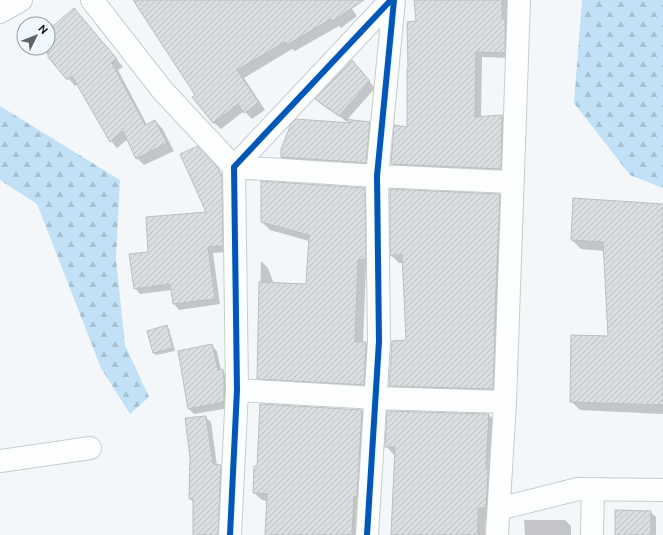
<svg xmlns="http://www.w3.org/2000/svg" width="663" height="535" font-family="Ubuntu,sans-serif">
<defs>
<pattern id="forest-firs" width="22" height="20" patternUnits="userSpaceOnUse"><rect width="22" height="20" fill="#c2e1f6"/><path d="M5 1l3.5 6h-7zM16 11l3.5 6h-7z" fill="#a6c0d2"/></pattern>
<pattern id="building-hatch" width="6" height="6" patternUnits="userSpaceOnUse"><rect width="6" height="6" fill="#d9dee1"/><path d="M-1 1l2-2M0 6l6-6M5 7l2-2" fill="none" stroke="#b9bec0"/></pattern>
</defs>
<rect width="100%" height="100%" fill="#f4f7fa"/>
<path fill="url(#forest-firs)" d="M582,0H663V188L630,175L574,103Z
M0,106L120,180L116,260L125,345L149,397L130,414L101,368L37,204L0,180Z"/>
<path fill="#0003" d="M134,0H346L357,16L341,28L339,26L295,51L292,49L244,78L265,110L252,119L244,111L221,129L213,122Z
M415,0H508L511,58L482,57L481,118L502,116L508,123L507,175L398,170L392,164L408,128L409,69L417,22Z
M81,16L123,67L118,70L147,125L155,121L162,128L174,151L144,165L137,158L128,139L117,148L111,141L78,84L75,86L42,48H48V31Z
M357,67L375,88L346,121L322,105L316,99Z
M347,120L369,123L376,130L372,169L289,164L282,157L351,124Z
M203,153L223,175L226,252L213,253L220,304L179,310L174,304L172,290L140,294L135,288L150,252L207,213Z
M364,189L372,197L373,266L366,267L363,343H366L374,351L371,392L266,386L258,378L261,261L268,268L274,284L307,285L309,241L270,230L262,222Z
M499,195L507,203L500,396L397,393L390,386L407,341L404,263H399L391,255Z
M663,205V414L580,410L571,401L609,337L604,251L581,249L572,240Z
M166,326L169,329L175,351L156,355L153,352Z
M211,345L217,351L221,370L228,376L229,408L194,414L188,408Z
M362,411L369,418L359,535H266L268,501L262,500L254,493L258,467Z
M489,415L496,422L493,515H486L485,535H392L396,454H393L386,446Z
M205,417L211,422L217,466H220L226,471L223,535H194V503L190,499Z
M650,512L656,517V535H616Z
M524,520H565L571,526V535H525Z"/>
<path fill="url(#building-hatch)" stroke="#bcbfc2" d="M133,0H364L333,21L331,19L287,45L285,42L237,70L259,103L244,113L238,104L213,123L192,97L195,95Z
M414,0H502V19H505V53L476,52L475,117L502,115L501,169L391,164L394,125L407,127V68H408L407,22L416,21Z
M74,8L117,59L112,63L145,125L155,120L167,143L136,159L123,131L110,142L72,76L67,80L48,57V30Z
M352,60L370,81L339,116L315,99Z
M296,119L351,123L344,119L370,122L366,163L281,157V149L291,124Z
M198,146L218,168L222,177L223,250L221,246L208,247L215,299L173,304L170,284L134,289L129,254L148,252L146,217L206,212L180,154Z
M261,181L365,188L366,259L358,260L355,342H366L364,385L257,379L259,282L306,284L309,235L261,222Z
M390,189L500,194L494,336H495L493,389L389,386L392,341L406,340L402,254L390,256Z
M573,198L663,204V405L570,402L571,335L608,336L603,242L571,240Z
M167,325L173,348L153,353L147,331Z
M212,344L218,370L223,369L224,379V402L188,409L178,351Z
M260,404L362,410L357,497L354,496L352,535H265L267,494L253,493L254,466H257Z
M387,411L489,414L486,469H488V474L486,508H478V535H391L395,447H385Z
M206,416L213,464L221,465L218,535H193V499H189L190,457L185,418Z
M615,510L651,511V535H615Z"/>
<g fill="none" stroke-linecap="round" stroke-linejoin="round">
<defs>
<path id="minor" d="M92,0L163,91L234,167L377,176L512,182
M0,12L21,0
M237,390L376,398L505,402
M0,461L90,448
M499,509L578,489L663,490
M230,535L237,390L234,167L391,0
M367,535L379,341L377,176L394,0
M497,535L505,402L519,0
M592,535L593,489"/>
</defs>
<use href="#minor" stroke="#c8cccf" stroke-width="24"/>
<use href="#minor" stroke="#fdfefe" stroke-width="22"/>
<defs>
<path id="cycleway" d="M230,535L237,390L234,167L391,0
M367,535L379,341L377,176L394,0"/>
</defs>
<use href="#cycleway" stroke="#f0f8fe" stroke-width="8"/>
<use href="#cycleway" stroke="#0057b8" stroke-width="6"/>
</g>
<g transform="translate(36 36) rotate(47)"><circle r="19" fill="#f0f8fe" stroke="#969da2"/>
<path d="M0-3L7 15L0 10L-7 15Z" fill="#606467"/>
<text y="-6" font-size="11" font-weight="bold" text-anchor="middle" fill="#101518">N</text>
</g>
</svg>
